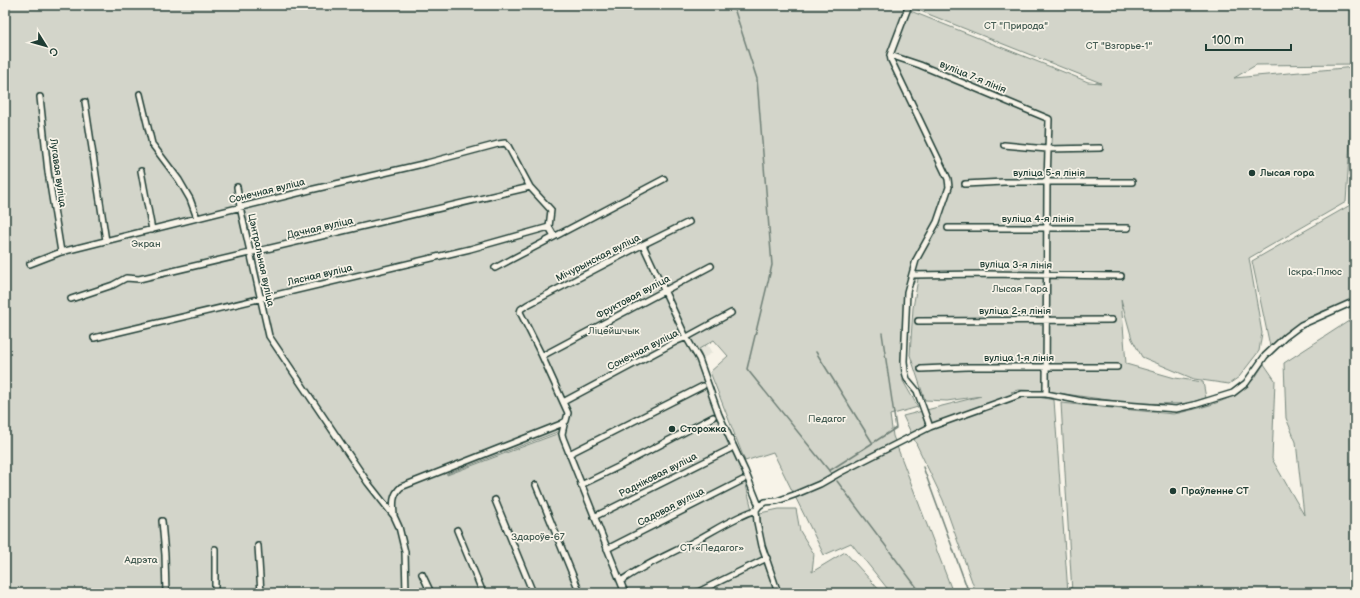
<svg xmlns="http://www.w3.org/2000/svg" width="1360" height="598" font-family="'Balsamiq Sans',sans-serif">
<rect width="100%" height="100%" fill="#f7f3e8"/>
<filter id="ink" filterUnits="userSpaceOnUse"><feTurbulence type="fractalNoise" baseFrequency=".025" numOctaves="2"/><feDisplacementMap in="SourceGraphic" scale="8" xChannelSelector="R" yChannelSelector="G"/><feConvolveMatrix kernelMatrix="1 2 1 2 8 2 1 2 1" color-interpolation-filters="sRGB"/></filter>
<g filter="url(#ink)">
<path fill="#e5e4d9" d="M707,344L712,353L702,359L699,349Z"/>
<path fill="#d3d5ca" stroke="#79897f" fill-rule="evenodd" d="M5,5H905L903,8L1076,77L1088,82L1101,83L913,8L914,5H1355V64L1256,65L1234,78L1355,67L1346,202L1249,258L1262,333L1259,351L1239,377L1229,384L1194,379L1142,357L1132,339L1121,299L1126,364L1175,378L1203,382L1206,398L1186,404L1130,403L1043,391L1018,390L1011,392L1054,400L1068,593H974L975,590L943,500L903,416L981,396L947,401L925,400L910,355L913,308L919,273L905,300L903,381L918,407L890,415L893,436L953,593H891L851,543L824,555L773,452L745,461L710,372L728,356L714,340L699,349L745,481L763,555L760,513L779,509H796L800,531L814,554L812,572L845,552L882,593H779L764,560L757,533L763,560L775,593H5ZM557,432H562L447,475V474Z
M1355,97V298C1344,304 1334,307 1323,311C1303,319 1287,332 1270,346L1252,261L1352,204Z
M1355,317V593H1072L1061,403L1173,414L1179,413C1206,406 1233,402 1253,380C1257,376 1260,369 1264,364L1275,380L1272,459L1304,515L1296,442L1286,418L1284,363Z"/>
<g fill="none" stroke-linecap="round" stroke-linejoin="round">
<path stroke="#6f8077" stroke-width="1.5" d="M733,5L757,79L772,265L747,369L831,473
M816,352L872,442
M923,467L969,593
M829,471L896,428L882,333
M837,481L921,593"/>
<defs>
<path id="street" d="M909,5L890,55L891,60L948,179L949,187L937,222L916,260L907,292L904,361L905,372L907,379L917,391L930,427
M890,55L920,65L1049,119L1047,182L1046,394
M140,94L152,144L179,180L190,199L197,218
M40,97L48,172L61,252
M85,102L106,241
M1004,145L1047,149L1100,148
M141,171L152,230
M965,184L1004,182H1132
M237,187L240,207L269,336L368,483L394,516L399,527L405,552L406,593
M530,187L551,210L549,227L554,236
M948,228H1128
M643,245L685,335L699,359L719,415L745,471L759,506
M30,264L61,252L310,190L427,163L498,144L505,143L508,146L530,187L139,279L126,278L113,285L71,299
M495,268L664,179
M912,275L983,274L1121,276
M918,321L1112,320
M94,338L470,249L549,227
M542,356L711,266
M921,369L967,367H1117
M563,402L677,341L687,337L731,313
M569,454L703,386
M536,485L580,593
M581,485L620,466L713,417
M495,500L533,593
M394,515C393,504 392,495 401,487L561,424
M594,517L730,449
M162,521L165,555L166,593
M457,530L483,593
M258,546L261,593
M607,549L743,480
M422,574L431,593
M621,581C643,565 668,555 693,542C714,531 734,517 756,510
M215,593V549
M625,593L563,438L562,434L564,425L561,424L566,421L568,413L542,356L520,312L521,309L527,305L632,250L689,222
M696,593L767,558
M778,593L762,546L757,522L756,510L759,506L765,502L777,501L794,495L820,484L841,472L930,427L1022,394H1046L1087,402L1176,409L1194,405L1233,393L1246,383L1265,356L1285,337L1301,325L1355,301"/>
</defs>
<use href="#street" stroke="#1f3d34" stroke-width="8"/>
<use href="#street" stroke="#f7f3e8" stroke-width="5"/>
</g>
</g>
<g fill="#1f3d34" stroke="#f7f3e8" stroke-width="1.5">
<circle cx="1252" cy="173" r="4"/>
<circle cx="672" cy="429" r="4"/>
<circle cx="1173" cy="491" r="4"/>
</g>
<g text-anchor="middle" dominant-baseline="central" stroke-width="3.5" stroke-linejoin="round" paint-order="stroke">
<g font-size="10" fill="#435b52" stroke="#f7f3e8">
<text x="1016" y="26">СТ "Природа"</text>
<text x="1119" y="46">СТ "Взгорье-1"</text>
<text x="146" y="244">Экран</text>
<text x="1315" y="272">Іскра-Плюс</text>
<text x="1020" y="289">Лысая Гара</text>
<text x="614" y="331">Ліцейшчык</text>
<text x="827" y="419">Педагог</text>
<text x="538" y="537">Здароўе-67</text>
<text x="712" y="548">СТ «Педагог»</text>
<text x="141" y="560">Адрэта</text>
</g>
<g font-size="10" fill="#1f3d34" stroke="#f7f3e8">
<text transform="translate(973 77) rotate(22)">вуліца 7-я лінія</text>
<text transform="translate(58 173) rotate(82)">Лугавая вуліца</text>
<text x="1049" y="173">вуліца 5-я лінія</text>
<text transform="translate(267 191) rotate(-14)">Сонечная вуліца</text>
<text x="1038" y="219">вуліца 4-я лінія</text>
<text transform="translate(320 228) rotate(-13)">Дачная вуліца</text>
<text transform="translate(598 258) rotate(-27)">Мічурынская вуліца</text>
<text transform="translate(261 260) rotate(78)">Цэнтральная вуліца</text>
<text transform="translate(1016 265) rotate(1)">вуліца 3-я лінія</text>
<text transform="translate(320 275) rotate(-13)">Лясная вуліца</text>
<text transform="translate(633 297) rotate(-28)">Фруктовая вуліца</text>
<text x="1015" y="311">вуліца 2-я лінія</text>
<text transform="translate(643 350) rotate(-27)">Сонечная вуліца</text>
<text x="1019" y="358">вуліца 1-я лінія</text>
<text transform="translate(658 475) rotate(-27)">Радніковая вуліца</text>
<text transform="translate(671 507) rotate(-27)">Садовая вуліца</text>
</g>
<g font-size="10" font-weight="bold" fill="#1f3d34" stroke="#f7f3e8" text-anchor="start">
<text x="1260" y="173">Лысая гора</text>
<text x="680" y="429">Сторожка</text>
<text x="1181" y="491">Праўленне СТ</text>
</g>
</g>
<rect width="1360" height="598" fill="none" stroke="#f7f3e8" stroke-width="20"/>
<rect x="10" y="10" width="1340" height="578" fill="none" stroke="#1f3d34" stroke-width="1.5" filter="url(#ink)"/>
<g transform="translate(46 46) rotate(127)" stroke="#f7f3e8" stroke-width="3" paint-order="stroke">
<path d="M0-3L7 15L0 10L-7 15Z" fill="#1f3d34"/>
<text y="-6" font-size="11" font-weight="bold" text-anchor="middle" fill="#1f3d34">С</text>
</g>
<path d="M1206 44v6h85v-6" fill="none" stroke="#1f3d34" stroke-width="2"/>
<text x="1212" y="44" font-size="12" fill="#1f3d34" stroke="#f7f3e8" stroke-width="3" paint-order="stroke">100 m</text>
</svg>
